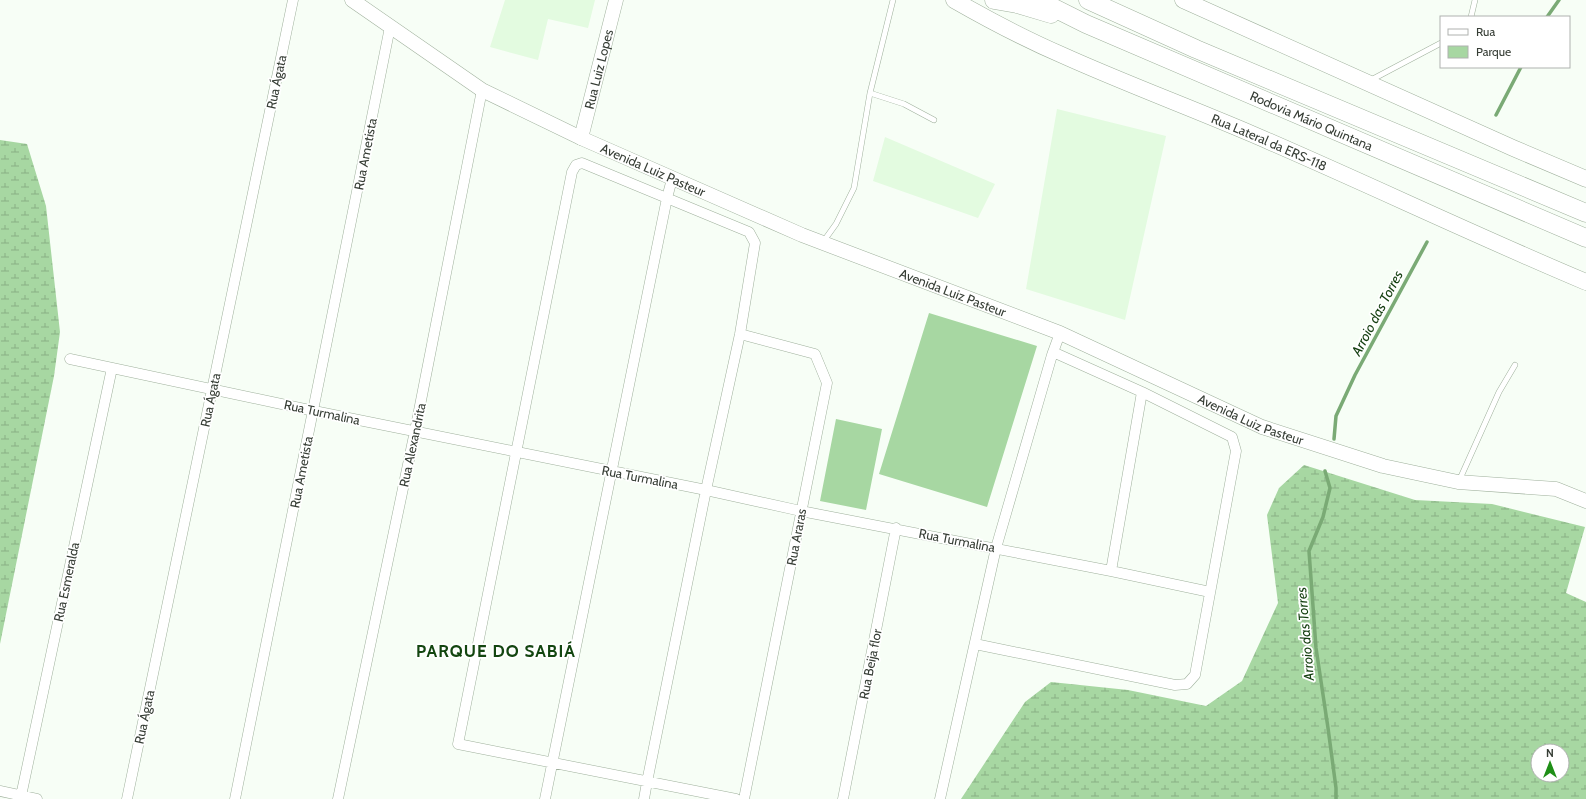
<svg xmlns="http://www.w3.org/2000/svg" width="1586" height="799" font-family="Cabin,sans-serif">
<defs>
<pattern id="wetland-marsh" width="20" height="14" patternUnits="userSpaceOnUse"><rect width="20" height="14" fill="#a7d7a2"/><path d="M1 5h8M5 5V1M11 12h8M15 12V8" fill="none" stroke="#89b085"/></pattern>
</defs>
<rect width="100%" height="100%" fill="#f7fef6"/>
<path fill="#e3fbe0" d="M505,0H595L588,28L548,19L538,60L490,47Z
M1057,109L1166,136L1125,320L1026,289Z
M885,137L995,184L978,218L873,181Z"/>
<path fill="url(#wetland-marsh)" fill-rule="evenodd" d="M0,140L27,144L46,206L60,332L54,376L0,644Z
M1304,465L1415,500L1492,504L1585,527L1566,593L1586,602V799H961L1025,702L1051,682L1128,690L1206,706L1242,681L1278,603L1267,515L1279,488ZM1538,751H1562V775H1538Z"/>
<path fill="#a7d7a2" d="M929,313L1037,346L987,507L879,474Z
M836,419L882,429L866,510L820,501Z"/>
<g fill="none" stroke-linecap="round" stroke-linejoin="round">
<path stroke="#7aaa75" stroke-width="3.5" d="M1547,17L1559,0
M1496,115L1521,67
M1334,439L1336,416L1355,375L1427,242
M1325,471L1330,488L1323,517L1309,551L1316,648L1328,728L1336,788V799"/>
<defs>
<path id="lane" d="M1471,17L1475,0
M1371,80L1441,43
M870,93L904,104L934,120
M823,242L836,224L854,188L870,93L893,0
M1459,481L1499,392L1515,365"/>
<path id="street" d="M740,334L815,354L827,383L744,799
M70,359L314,411L706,490L801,511L1111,571L1210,592
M1111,571L1142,392
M975,644L1175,685L1187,684L1195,675L1236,451L1232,437L1142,392L1053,352
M0,791L37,799
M21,796L112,368
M127,799L293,0
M235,799L390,27
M338,799L415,431L482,90
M545,799L667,198L672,179
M644,799L647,782L706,490L740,334L755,243L749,232L582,163L576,165L572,172L458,744L736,799
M843,799L896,528
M940,799L996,548L1052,355L1060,333"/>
<g id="secondary">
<path id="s1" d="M352,0L482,90L581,138L802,235L1060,333L1262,427L1383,466L1458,482L1556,489L1586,501"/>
<path id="s2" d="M581,138L616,0"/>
</g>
<g id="primary">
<path id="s3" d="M954,0C989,20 1025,39 1062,55C1124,83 1189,107 1252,134C1364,182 1474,235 1586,282"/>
<path d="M1183,0L1513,148L1586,179"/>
</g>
<g id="highway">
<path d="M994,0L1017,4L1051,14"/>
<path id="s4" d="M1038,0L1086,24L1586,238"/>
<path d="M1088,0L1196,49L1586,213"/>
</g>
</defs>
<use href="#lane" stroke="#9fb09c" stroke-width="6"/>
<use href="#street" stroke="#9fb09c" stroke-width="11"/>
<use href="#secondary" stroke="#9fb09c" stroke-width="15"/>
<use href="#primary" stroke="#9fb09c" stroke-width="17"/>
<use href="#highway" stroke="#9fb09c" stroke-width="19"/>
<use href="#lane" stroke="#fff" stroke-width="5"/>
<use href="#street" stroke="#fff" stroke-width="10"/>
<use href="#secondary" stroke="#fff" stroke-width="14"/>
<use href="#primary" stroke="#fff" stroke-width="16"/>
<use href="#highway" stroke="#fff" stroke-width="18"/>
</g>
<g text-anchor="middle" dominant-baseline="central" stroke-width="3.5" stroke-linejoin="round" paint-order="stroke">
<g font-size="13" fill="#373e36" stroke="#fff">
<text stroke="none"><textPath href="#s2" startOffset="71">Rua Luiz Lopes</textPath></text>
<text transform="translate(276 82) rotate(-78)">Rua Ágata</text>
<text stroke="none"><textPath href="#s4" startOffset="299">Rodovia Mário Quintana</textPath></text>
<text stroke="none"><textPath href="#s3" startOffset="346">Rua Lateral da ERS-118</textPath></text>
<text transform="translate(365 154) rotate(-79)">Rua Ametista</text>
<text stroke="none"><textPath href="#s1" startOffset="347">Avenida Luiz Pasteur</textPath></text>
<text stroke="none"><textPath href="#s1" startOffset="671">Avenida Luiz Pasteur</textPath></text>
<text transform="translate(210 400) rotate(-78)">Rua Ágata</text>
<text transform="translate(322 412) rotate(12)">Rua Turmalina</text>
<text stroke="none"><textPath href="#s1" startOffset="995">Avenida Luiz Pasteur</textPath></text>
<text transform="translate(412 445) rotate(-78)">Rua Alexandrita</text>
<text transform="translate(301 472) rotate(-79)">Rua Ametista</text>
<text transform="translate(640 477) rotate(11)">Rua Turmalina</text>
<text transform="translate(796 537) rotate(-79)">Rua Araras</text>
<text transform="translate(957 540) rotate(11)">Rua Turmalina</text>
<text transform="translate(66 582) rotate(-78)">Rua Esmeralda</text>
<text transform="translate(870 664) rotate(-79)">Rua Beija flor</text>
<text transform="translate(144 717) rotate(-78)">Rua Ágata</text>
</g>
<g font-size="14" font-style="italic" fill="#143f10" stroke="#fff">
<text transform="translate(1377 313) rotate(-62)">Arroio das Torres</text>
<text transform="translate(1305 634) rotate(-95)">Arroio das Torres</text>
</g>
<g font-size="17" font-weight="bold" letter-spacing="1" fill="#134610" stroke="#fff">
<text x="496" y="651">PARQUE DO SABIÁ</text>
</g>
</g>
<rect x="1440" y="16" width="130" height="52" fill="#ffffff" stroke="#afb2af"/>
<rect x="1448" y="29" width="20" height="6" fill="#ffffff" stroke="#afb2af"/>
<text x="1476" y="36" font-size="12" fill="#373e36">Rua</text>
<rect x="1448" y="46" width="20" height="12" fill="#a7d7a2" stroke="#afb2af"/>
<text x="1476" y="56" font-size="12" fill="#373e36">Parque</text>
<g transform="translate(1550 763)"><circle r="19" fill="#ffffff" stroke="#afb2af"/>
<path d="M0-3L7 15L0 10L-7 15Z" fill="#1f8f17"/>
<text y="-6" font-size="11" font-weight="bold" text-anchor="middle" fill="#373e36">N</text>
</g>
</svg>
